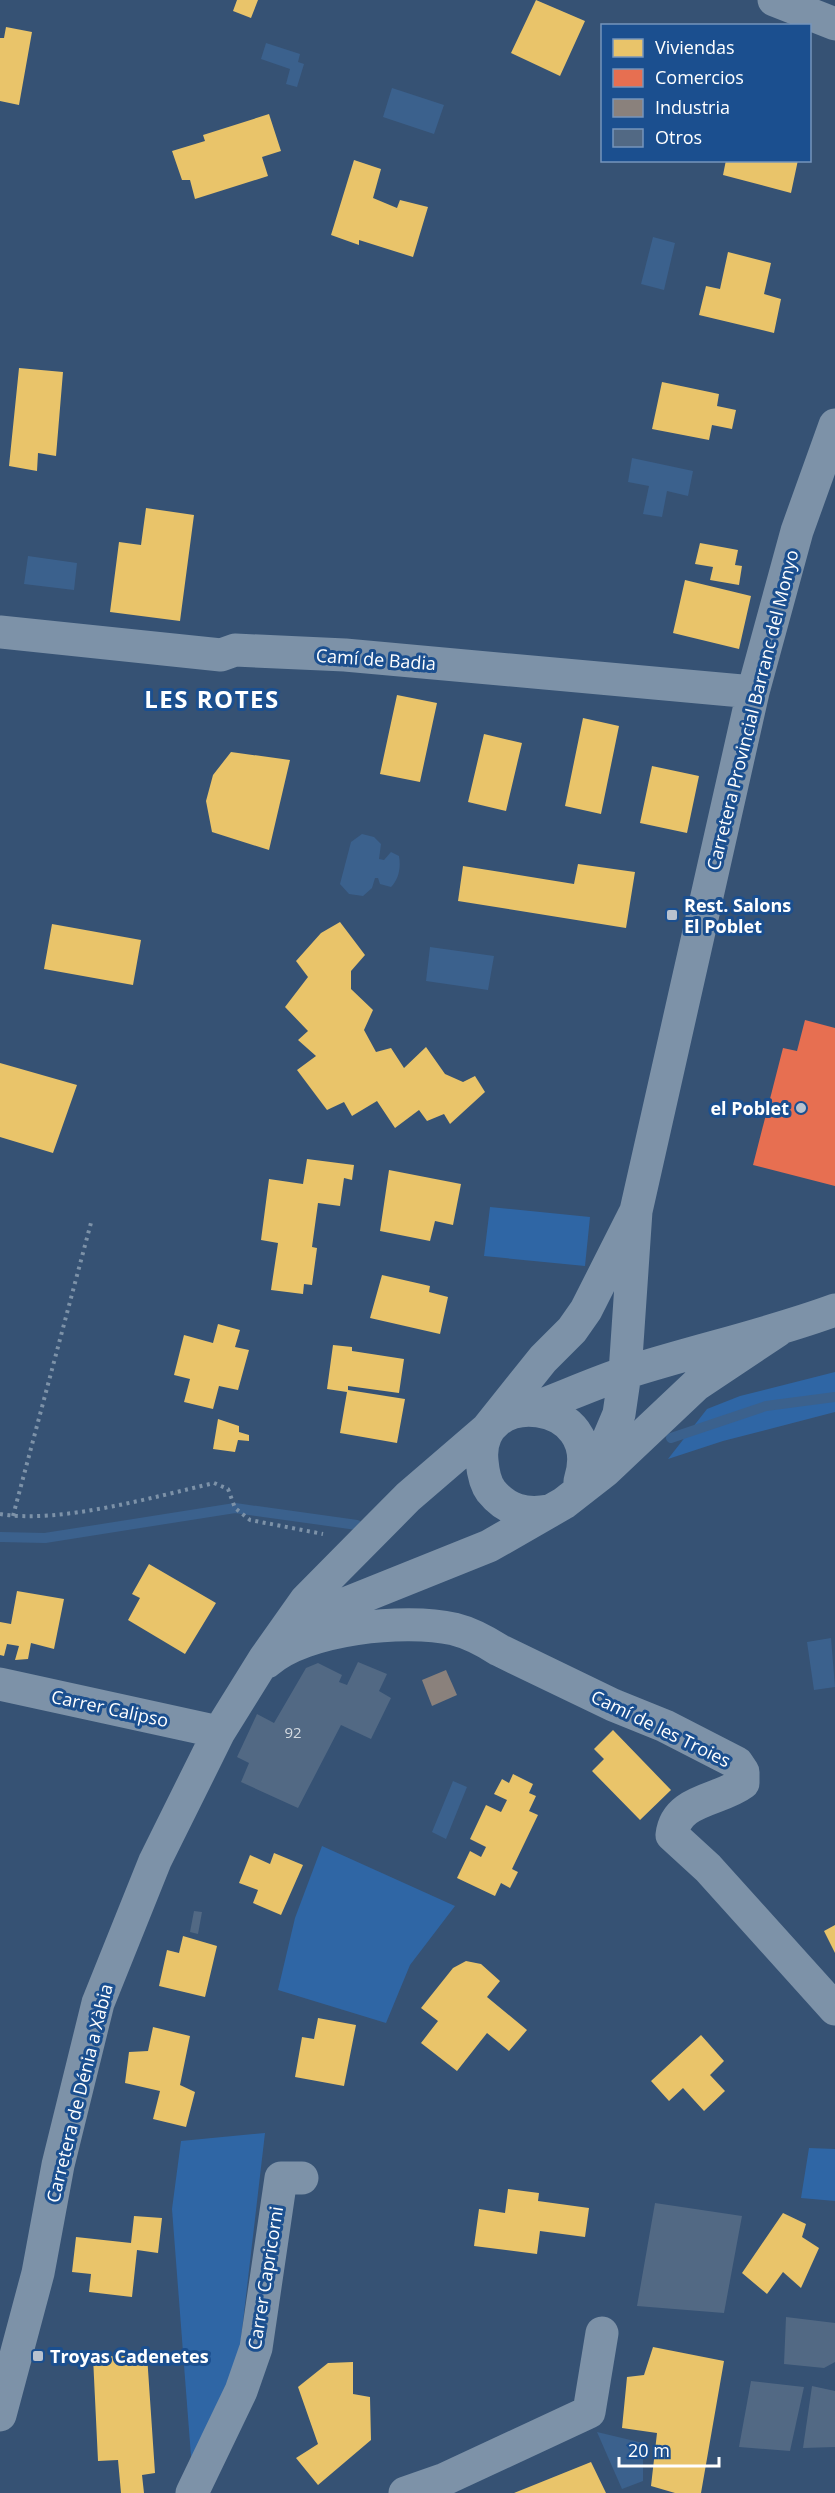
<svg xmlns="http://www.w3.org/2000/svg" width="835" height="2493" viewBox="0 0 835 2493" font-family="'Open Sans',sans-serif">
  <rect width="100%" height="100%" fill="#365274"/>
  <!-- green -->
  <path fill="#2f66a5" d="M490,1207L590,1217L585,1266L484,1256Z
    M835,1372V1412L723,1441L668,1459L707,1409L740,1396Z
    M322,1846L455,1906L410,1965L386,2023L278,1990L295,1918Z
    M265,2133L239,2356L192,2469L172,2209L181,2141Z
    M809,2148L835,2149V2201L801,2198Z"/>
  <!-- water -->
  <path fill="#3b618d" d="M266,43L300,54L298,62L304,64L297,87L286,84L290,69L261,59Z
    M392,88L444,105L434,134L383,117Z
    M653,237L675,243L664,290L641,284Z
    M632,458L693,471L688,496L667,491L662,517L643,514L649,486L628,482Z
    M28,556L77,563L74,590L24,584Z
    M362,834L374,837L381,844L379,859L384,860L391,852L399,856C401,867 399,879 391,887L380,884L378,878H375L372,888L363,896L349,894L340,884L351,842Z
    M430,947L494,956L488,990L426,981Z
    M831,1638L835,1687L814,1690L807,1642Z
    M453,1781L467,1787L446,1839L432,1832Z
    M597,2432L643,2443V2481L622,2489Z"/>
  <!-- homes -->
  <path fill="#e9c46a" d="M237,0H258L251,18L233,11Z
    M536,0L585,21L560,76L511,53Z
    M6,27L32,32L19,105L0,101V38H4Z
    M269,114L281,151L262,157L268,176L195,199L190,180H182L172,151L205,141L203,135Z
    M354,160L381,169L373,198L397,208L400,200L428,207L413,257L359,240V245L331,235Z
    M726,160H798L791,193L723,175Z
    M728,252L771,263L764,294L781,299L774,333L699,315L706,286L720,289Z
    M19,368L63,372L56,456L38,453L37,471L9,466Z
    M662,382L719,394L717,406L736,410L732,429L712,425L709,440L652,429Z
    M146,508L194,515L180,621L110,612L119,542L141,545Z
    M700,543L738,550L735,565L742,566L739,585L710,580L713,567L695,564Z
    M685,580L751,596L739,649L673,633Z
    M397,695L437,703L420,782L380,774Z
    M583,718L619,726L601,814L565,806Z
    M484,734L522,743L506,811L468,802Z
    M231,752L290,760L269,850L212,832L206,801L213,775Z
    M652,766L699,776L687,833L640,823Z
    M578,864L635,872L626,928L458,901L463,866L574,884Z
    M340,922L365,955L351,971V989L373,1010L364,1030L376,1052L391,1048L404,1068L426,1047L445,1074L463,1082L475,1076L485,1092L450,1124L444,1114L427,1121L419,1110L395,1128L377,1101L352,1116L344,1102L327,1110L297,1070L316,1056L298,1040L308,1031L285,1007L308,977L296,961L321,933Z
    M52,924L141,940L133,985L44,969Z
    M0,1063L77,1085L53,1153L0,1137Z
    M307,1159L354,1165L352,1180L344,1178L340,1206L318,1203L312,1247L317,1248L312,1285L304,1284L303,1294L271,1290L278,1243L261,1240L269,1179L303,1184Z
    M389,1170L461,1184L453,1225L435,1221L430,1241L380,1231Z
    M382,1275L430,1286L429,1292L448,1297L440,1334L370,1318Z
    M218,1324L240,1330L235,1347L249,1350L238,1390L219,1386L213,1409L184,1402L190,1379L174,1375L184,1335L213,1343Z
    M333,1345L352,1347V1351L404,1359L399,1393L348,1386V1390L405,1399L397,1443L340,1433L347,1392L327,1389Z
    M218,1419L239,1426V1432L249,1435V1441L238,1440L235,1452L213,1449Z
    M149,1564L216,1603L185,1654L128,1620L140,1598L132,1594Z
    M17,1591L64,1599L54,1649L31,1643L28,1659L15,1660L19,1646L7,1644L4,1656L0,1655V1622L11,1624Z
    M613,1730L671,1790L640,1820L592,1771L604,1759L594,1749Z
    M513,1774L533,1784L529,1793L536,1796L529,1811L538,1815L512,1869L518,1872L510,1888L501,1883L495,1896L457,1878L470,1851L481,1857L486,1847L470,1839L486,1805L501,1812L507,1800L494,1794L502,1779L509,1783Z
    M274,1853L303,1865L281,1915L253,1903L258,1890L239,1883L250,1855L270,1864Z
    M835,1925V1953L824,1931Z
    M183,1936L217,1946L205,1997L159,1986L167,1950L179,1953Z
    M466,1961L481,1964L500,1981L487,1997L527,2030L509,2051L487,2033L457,2071L421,2043L438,2021L421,2008L453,1968Z
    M318,2018L356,2025L344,2086L295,2077L302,2037L314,2039Z
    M153,2027L190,2036L180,2085L195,2092L186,2127L153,2119L160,2091L125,2083L129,2052L148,2051Z
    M701,2035L724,2061L710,2075L725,2091L704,2111L683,2088L669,2101L651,2081Z
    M508,2189L539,2193L538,2201L589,2208L585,2237L540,2231L537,2254L474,2246L479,2209L505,2213Z
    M783,2213L806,2224L802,2237L819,2248L801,2288L783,2272L767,2294L742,2273Z
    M134,2216L162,2218L158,2253L137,2250L132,2297L89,2292L91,2274L72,2272L76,2237L131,2243Z
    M653,2347L724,2361L701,2493H675L651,2486L657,2433L622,2428L627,2377L644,2375Z
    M147,2355L155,2473L142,2475L144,2493H121L118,2460L98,2461L93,2357Z
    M353,2362V2394L370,2397L371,2440L318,2485L296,2458L318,2444L298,2387L328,2363Z
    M591,2462L606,2493H514Z"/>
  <!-- shops -->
  <path fill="#e76f51" d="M805,1020L835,1028V1186L753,1165L783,1048L797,1051Z"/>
  <!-- industry -->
  <path fill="#8a817c" d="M446,1670L457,1695L432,1706L422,1680Z"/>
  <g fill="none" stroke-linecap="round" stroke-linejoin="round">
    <!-- stream -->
    <path stroke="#3b618d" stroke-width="10" d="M671,1438L766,1406L835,1397
      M0,1537L45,1538L235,1508L357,1525"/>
  </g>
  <!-- building -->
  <path fill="#526984" d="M358,1662L387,1674L379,1691L391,1698L371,1739L341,1725L298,1808L241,1782L249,1763L237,1757L257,1714L274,1723L306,1668L318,1663L342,1675L339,1682L347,1685Z
    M194,1911L202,1912L198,1934L190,1932Z
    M655,2203L742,2216L724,2313L637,2306Z
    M786,2317L835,2323V2362L824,2368L784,2364Z
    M751,2381L804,2387L790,2451L739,2447Z
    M812,2386L835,2391V2447L803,2448Z"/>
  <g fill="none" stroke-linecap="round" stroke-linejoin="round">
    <!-- path -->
    <path stroke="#7d92a8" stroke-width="4" stroke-dasharray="3 4.5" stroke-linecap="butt" d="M0,1514C59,1524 154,1497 214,1483L228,1489L235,1508L250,1520L323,1534
      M13,1516L92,1219"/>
    <!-- minor -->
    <path stroke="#7d92a8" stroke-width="33" d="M774,0L835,24
      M0,632L221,655L235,650L345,655L753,692
      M529,1410C562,1398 594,1383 628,1372C697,1350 767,1335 835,1310
      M585,1465L608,1440L619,1414L625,1373L636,1211L753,692L797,531L835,425
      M549,1511C526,1515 507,1511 491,1491C485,1483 483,1472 482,1461C474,1385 607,1397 580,1481
      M294,1636L314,1620L342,1605L489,1546L564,1503L605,1471L696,1385L777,1331
      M267,1662C305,1628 405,1618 454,1629C470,1633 485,1641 499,1650L613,1705L665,1726L737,1763L743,1772V1783C719,1801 676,1799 672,1835L708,1868L835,2009
      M0,1684L219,1732
      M0,2415L38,2273L58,2165L98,2003L155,1861L219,1732L265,1658L306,1600L408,1497L487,1429L543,1359L572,1330L586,1310L636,1211
      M192,2493L241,2391L256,2348L281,2178H302
      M405,2493L445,2479L589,2412L602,2333"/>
  </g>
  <!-- markers -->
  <g fill="#b9c2ce" stroke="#1b4f8f" stroke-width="2">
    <rect x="666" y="909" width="12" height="12" rx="3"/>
    <circle cx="801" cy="1108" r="6"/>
    <rect x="32" y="2350" width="12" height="12" rx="3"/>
  </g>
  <g text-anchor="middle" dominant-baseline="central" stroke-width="6" stroke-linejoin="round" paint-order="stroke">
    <!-- number labels -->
    <g font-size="15" fill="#d4dae0">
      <text x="293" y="1732">92</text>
    </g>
    <!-- street labels -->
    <g font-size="18" fill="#fff" stroke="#1b4f8f">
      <text transform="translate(376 659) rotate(4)">Camí de Badia</text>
      <text transform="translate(752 710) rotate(-76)">Carretera Provincial Barranc del Monyo</text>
      <text transform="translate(110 1708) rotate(12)">Carrer Calipso</text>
      <text transform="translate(661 1728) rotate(26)">Camí de les Troies</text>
      <text transform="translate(79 2093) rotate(-76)">Carretera de Dénia a Xàbia</text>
      <text transform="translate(265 2278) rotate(-81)">Carrer Capricorni</text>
    </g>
    <!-- poi labels -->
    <g font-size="18" font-weight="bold" fill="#fff" stroke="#1b4f8f" text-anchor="start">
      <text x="684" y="905">Rest. Salons<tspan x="684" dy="21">El Poblet</tspan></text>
      <text x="789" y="1108" text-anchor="end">el Poblet</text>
      <text x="50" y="2356">Troyas Cadenetes</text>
    </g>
    <!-- district labels -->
    <g font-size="24" font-weight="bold" letter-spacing="1.5" fill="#fff" stroke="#1b4f8f">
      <text x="212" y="698">LES ROTES</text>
    </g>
  </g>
  <!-- legend -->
  <rect x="601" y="24" width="210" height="138" fill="#1b4f8f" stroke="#7695bc" stroke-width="1.5"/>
  <rect x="613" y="39" width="30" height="18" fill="#e9c46a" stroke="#7695bc" stroke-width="1.5"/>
  <text x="655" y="54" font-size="18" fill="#ffffff">Viviendas</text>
  <rect x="613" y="69" width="30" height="18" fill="#e76f51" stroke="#7695bc" stroke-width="1.5"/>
  <text x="655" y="84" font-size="18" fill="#ffffff">Comercios</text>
  <rect x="613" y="99" width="30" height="18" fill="#8a817c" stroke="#7695bc" stroke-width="1.5"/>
  <text x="655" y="114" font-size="18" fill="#ffffff">Industria</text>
  <rect x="613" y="129" width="30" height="18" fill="#526984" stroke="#7695bc" stroke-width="1.5"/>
  <text x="655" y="144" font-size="18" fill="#ffffff">Otros</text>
  <!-- scale -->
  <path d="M619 2457v9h100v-9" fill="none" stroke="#ffffff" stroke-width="3"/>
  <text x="628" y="2457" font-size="18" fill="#ffffff" stroke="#1b4f8f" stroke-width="4.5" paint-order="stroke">20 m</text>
</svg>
